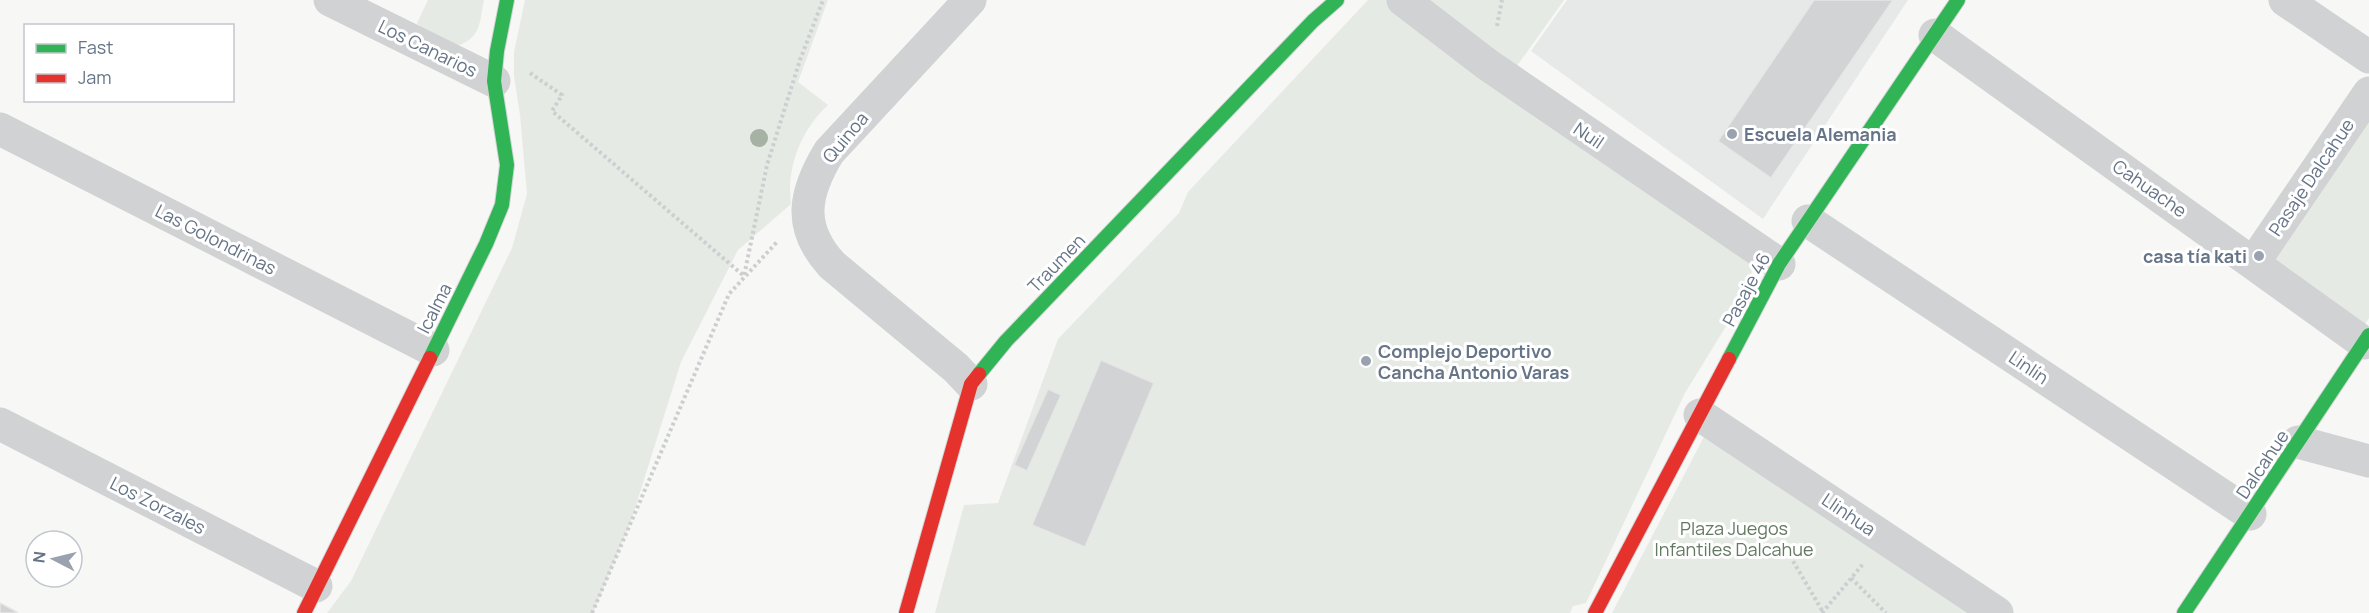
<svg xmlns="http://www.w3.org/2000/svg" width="2369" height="613" viewBox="0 0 2369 613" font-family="Manrope,sans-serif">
  <rect width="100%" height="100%" fill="#f7f7f6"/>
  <!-- built -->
  <path fill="#e7e9e9" d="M1567,0H1908L1763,219L1531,51Z"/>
  <!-- green -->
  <path fill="#e6eae4" d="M428,0H484C479,23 482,37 457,46L426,34L417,23Z
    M525,0H828L798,82L828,105C802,129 786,166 791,204L738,250L681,362L631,521L593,613H327L351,581L512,248L527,194L520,115L514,76V52Z
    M1368,0H1564L1502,87L1751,261L1752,279L1736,310L1685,393L1586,603L1573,606L1570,613H935L964,505L998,503L1058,339L1179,213L1188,192Z
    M2369,101V318L2362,329L2262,260Z
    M1707,431L1977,613H1612Z"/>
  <!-- building -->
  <path fill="#d2d3d4" stroke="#e6e6e6" stroke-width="1.5" d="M1814,0H1893L1771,178L1718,141Z
    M1101,360L1154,383L1085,547L1032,525Z
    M1048,389L1061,395L1027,471L1014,465Z
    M0,603L17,612V613H0Z"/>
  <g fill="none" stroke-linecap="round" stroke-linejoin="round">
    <defs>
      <path id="fast" d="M430,358L486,244L502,205L507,165L494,81L497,51L507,0
        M1729,359L1779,264L1958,0
        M979,374L1006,341L1313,21L1337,0
        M2184,613L2369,335"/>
      <path id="jam" d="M304,613L430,358
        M906,613L971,384L979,374
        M1595,613L1729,359"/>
    </defs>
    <!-- fast casing -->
    <use href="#fast" stroke="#d2d4d5" stroke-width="16"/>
    <!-- jam casing -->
    <use href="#jam" stroke="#d2d4d5" stroke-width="16"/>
    <!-- path -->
    <path stroke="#cdced0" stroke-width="4" stroke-dasharray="3 3" stroke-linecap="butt" d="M1497,26L1502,0
      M530,73L562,95L552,111L744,276L767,165L800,60L823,0
      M1790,556L1823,612
      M1851,578L1886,613
      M592,613L729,294L777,242
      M1822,613L1863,564"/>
    <!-- street -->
    <path stroke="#d1d2d3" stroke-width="33" d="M330,0L494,81
      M970,0L829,152C804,193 797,227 832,265L956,368L971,384
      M1403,0L1488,65L1779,264
      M2285,0L2369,57
      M1935,35L2364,343
      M0,129L433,350
      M1808,221L2250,514
      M2254,262L2369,93
      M1700,415L1997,613
      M0,424L316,586
      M2298,442L2369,461"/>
    <!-- fast -->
    <use href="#fast" stroke="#30b455" stroke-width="14"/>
    <!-- jam -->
    <use href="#jam" stroke="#e5322d" stroke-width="14"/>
  </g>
  <!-- trees -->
  <circle fill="#a6b2a4" cx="759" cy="138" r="9"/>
  <!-- markers -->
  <g fill="#99a2ae" stroke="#fff" stroke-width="2">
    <circle cx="1732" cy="134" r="6"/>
    <circle cx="2259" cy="256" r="6"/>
    <circle cx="1366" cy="361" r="6"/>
  </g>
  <g text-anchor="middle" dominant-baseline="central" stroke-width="6" stroke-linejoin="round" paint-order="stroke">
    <!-- street labels -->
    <g font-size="18" fill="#667487" stroke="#fff">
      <text transform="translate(428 48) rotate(26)">Los Canarios</text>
      <text transform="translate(1589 135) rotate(34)">Nuil</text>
      <text transform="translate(845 137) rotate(-50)">Quinoa</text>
      <text transform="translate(2311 177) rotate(-56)">Pasaje Dalcahue</text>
      <text transform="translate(2150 188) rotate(35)">Cahuache</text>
      <text transform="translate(216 239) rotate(27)">Las Golondrinas</text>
      <text transform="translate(1056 263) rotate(-46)">Traumen</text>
      <text transform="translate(1746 289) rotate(-62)">Pasaje 46</text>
      <text transform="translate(434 308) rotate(-63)">Icalma</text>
      <text transform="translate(2029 367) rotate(34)">Linlín</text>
      <text transform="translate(2262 464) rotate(-56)">Dalcahue</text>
      <text transform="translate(158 505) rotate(27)">Los Zorzales</text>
      <text transform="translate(1849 514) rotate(34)">Llinhua</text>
    </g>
    <!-- poi labels -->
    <g font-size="18" font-weight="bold" fill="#667487" stroke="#fff" text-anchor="start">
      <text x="1744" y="134">Escuela Alemania</text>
      <text x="2247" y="256" text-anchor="end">casa tía kati</text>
      <text x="1378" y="351">Complejo Deportivo<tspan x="1378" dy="21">Cancha Antonio Varas</tspan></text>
    </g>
    <!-- park labels -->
    <g font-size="18" fill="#637961" stroke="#fff">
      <text x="1734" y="528">Plaza Juegos<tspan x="1734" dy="21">Infantiles Dalcahue</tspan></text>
    </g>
  </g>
  <!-- legend -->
  <rect x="24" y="24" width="210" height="78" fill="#ffffff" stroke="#c2c7cf" stroke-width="1.5"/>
  <rect x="36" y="44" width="30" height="9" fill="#30b455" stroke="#c2c7cf" stroke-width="1.5"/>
  <text x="78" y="54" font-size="18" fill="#667487">Fast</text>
  <rect x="36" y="74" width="30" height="9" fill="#e5322d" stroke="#c2c7cf" stroke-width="1.5"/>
  <text x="78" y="84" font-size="18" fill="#667487">Jam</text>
  <!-- north arrow -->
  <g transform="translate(54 559) rotate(277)"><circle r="28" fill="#ffffff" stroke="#c2c7cf" stroke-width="1.5"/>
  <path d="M0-4.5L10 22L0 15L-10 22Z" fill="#99a2ae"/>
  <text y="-9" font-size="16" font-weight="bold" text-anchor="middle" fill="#667487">N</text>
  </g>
</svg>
